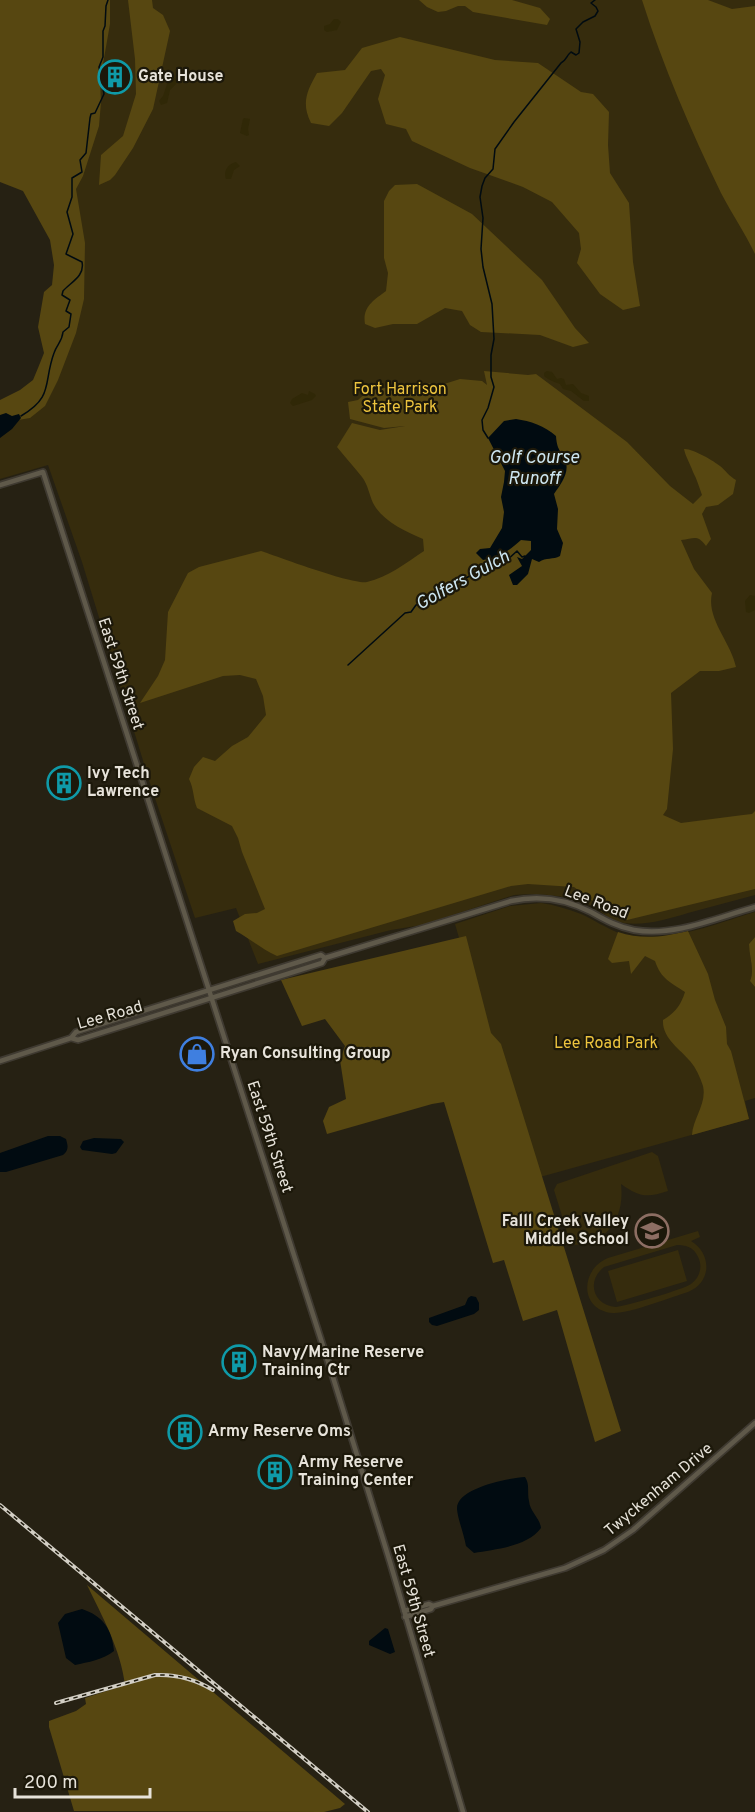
<svg xmlns="http://www.w3.org/2000/svg" width="755" height="1812" viewBox="0 0 755 1812" font-family="Overpass,sans-serif">
  <rect width="100%" height="100%" fill="#262113"/>
  <!-- green -->
  <path fill="#362c0d" fill-rule="evenodd" d="M0,0H755V895C733,901 710,907 688,913C668,919 645,926 624,923C611,922 603,912 592,906C572,895 536,893 514,895L422,925L391,930L258,964L236,908L195,918L149,780L82,562L48,465L0,479V403L26,389L44,371L66,280Z
    M541,903C555,905 568,909 581,914C594,920 606,928 619,933C661,947 714,924 755,912V937L749,944C749,957 755,969 750,981L755,987V1098L745,1101L749,1119L533,1179L501,1082L455,924L510,906Z
    M652,1152L658,1156L668,1191C647,1198 639,1197 621,1184C625,1218 607,1245 571,1245L554,1190L557,1184Z
    M698,1231L700,1237L691,1241C712,1254 712,1282 688,1292C672,1297 628,1314 613,1313C580,1311 579,1270 608,1258ZM677,1245C685,1245 693,1247 697,1255C703,1264 701,1277 691,1284C682,1290 629,1305 616,1307C593,1305 586,1281 604,1267Z
    M678,1250L687,1281L617,1302L608,1271Z"/>
  <!-- forest -->
  <path fill="#574711" d="M0,0H110V24L100,81L101,102L99,126L83,176L76,189L85,243L84,299L76,333L58,380L45,406L30,418L0,423V400L20,390L33,380L38,368L44,353L38,327L44,292L52,285L54,265L50,240L23,191L0,182Z
    M128,0H152L153,8L163,15L170,31L153,109L133,148L115,175L110,180L99,185L101,155L123,136L136,94L135,59Z
    M419,0H512L540,8L550,19L547,25L473,12L465,6H458L446,11L438,12L427,7Z
    M642,0H708L732,9L755,6V254C745,233 732,214 721,193C691,131 663,66 642,0Z
    M400,37L495,60L538,63L581,92L593,94L609,112L608,145L610,173L629,203L633,262L640,306L623,310L600,294L577,263L581,249L579,233L552,202L523,187L470,168L412,141L406,129L386,124L378,99L385,75L381,69L371,71L342,113L329,126L311,123C301,103 307,91 317,73L345,70L362,48Z
    M417,184L472,214L542,280L575,328L589,343L573,347L540,335L481,332L470,325L462,311L445,308L417,324H393L375,328L365,324C362,307 374,300 386,291L388,273L384,258V201L389,191L395,185Z
    M484,371L528,375L536,374L627,442L670,486L693,504L702,495C699,487 697,479 693,472C690,463 686,458 684,449C692,448 714,461 720,466C726,471 729,476 736,480L733,494L718,505L706,507L702,514L711,539L706,546C697,534 694,539 681,540L694,569L712,593C706,619 731,642 736,667L719,671H700L671,693L673,749L667,809L663,815L681,823L743,815L752,814L755,811V889L627,920L606,911L574,887L528,884L511,886L277,956C262,949 250,939 236,931L233,921L245,914L257,913L265,909L242,852L238,838L232,826L197,808C193,798 194,789 189,779L194,767L203,757L215,761L232,746L248,737L266,715L263,696L256,679L240,675L223,676L140,703L158,676L165,660L168,612L188,573L199,567L261,551C279,557 353,585 367,582C388,577 406,563 424,551L423,539C405,531 382,521 373,503C369,494 368,485 362,477C354,467 345,457 337,447L352,423L380,430L405,426L384,428L350,419L348,402L358,400L367,392L397,385L433,383L441,385L460,379L482,381L487,385Z
    M688,931L708,974L715,1000L726,1027L727,1044L731,1051L749,1119L692,1135C693,1118 707,1104 703,1086C700,1077 696,1068 690,1061C680,1049 662,1038 663,1020C675,1013 681,1005 685,992C670,982 661,979 655,961L645,956L631,974L629,961L612,963L608,959L618,932C642,940 663,937 688,931Z
    M466,936L491,1033L501,1044L621,1431L595,1442L557,1310L523,1321L504,1260L493,1263L444,1102L432,1104L327,1134L323,1121L329,1107L346,1099L340,1060L345,1046L325,1019L302,1026L281,980Z
    M755,937V987L750,981C755,969 749,957 749,944Z
    M87,1585L345,1804L340,1808L324,1812L74,1811L49,1727V1721L76,1711L86,1704L85,1698L125,1685C121,1650 102,1616 87,1585Z"/>
  <!-- sand -->
  <path fill="#302807" d="M334,19H338L341,22L337,30L327,32L324,30V26L330,24Z
    M172,77L176,79L177,83L170,90L167,103L161,105L159,101L163,96L169,78Z
    M244,118L250,119L248,129L249,135L247,136L240,133L243,119Z
    M236,162L240,166L234,170L231,179H226C223,171 228,164 236,162Z
    M547,371L552,372L557,379L561,378L564,379L566,385L573,384L581,393L589,396V401H584L571,391L563,389L560,384C554,382 549,380 544,376V373Z
    M309,391L315,394L316,396L312,400L293,406L290,403L292,399L302,393L308,395Z
    M750,595L755,596V610L749,613L746,612L745,601Z"/>
  <!-- water -->
  <path fill="#010b11" d="M6,413L12,416L19,414L21,418L12,429L0,438V415Z
    M516,419C530,421 545,426 556,436C557,453 563,451 566,463C569,474 560,485 554,494L558,509L557,529L563,543L560,556C553,560 546,557 539,562L532,559L528,574L517,585H513L509,575L522,566L517,557L522,559L531,550V541L521,540C508,551 500,558 483,560L476,553L480,549L490,548L502,528L504,512L501,497L504,482L505,471L488,438L504,421Z
    M48,1136H60L66,1139C68,1146 69,1150 63,1155L6,1172H0V1153Z
    M94,1138L121,1139L124,1142L116,1153L112,1154L82,1150L80,1147L83,1141Z
    M471,1296L476,1297L479,1303V1310L474,1314L437,1326L432,1325L429,1322V1318L465,1305L468,1298Z
    M525,1477C530,1484 527,1492 529,1501C530,1512 540,1518 541,1528C527,1547 495,1549 474,1553L466,1546C464,1534 458,1520 457,1509C456,1488 509,1478 525,1477Z
    M82,1609C103,1616 112,1629 114,1651C103,1660 88,1662 75,1665L66,1658L58,1623L65,1614Z
    M385,1628L388,1629L395,1652L390,1654L369,1645V1641Z"/>
  <g fill="none" stroke-linecap="round" stroke-linejoin="round">
    <!-- stream -->
    <path stroke="#010b11" stroke-width="1.5" d="M21,416C54,397 43,383 54,353C57,344 62,342 63,332L69,327L71,314L66,311L70,300L62,295L63,291C71,282 85,276 82,262L66,254L73,234L67,212L72,197V178L82,172L80,160L86,153L90,118L91,114L95,113L104,94L99,67L103,57V31L105,26L106,6L108,0
      M488,438L483,430L482,420L488,408L494,387L491,377V355L494,339L492,304L483,267L481,249L483,218L480,197L482,186L485,178L493,169L495,149L514,122L561,63C567,60 566,56 571,52L576,55L579,53L580,42L576,29L583,22L595,16L598,11L596,7L591,3L595,0
      M348,665L405,613L411,612L416,605L423,603L473,574L506,561L517,551L522,557L525,556"/>
    <defs>
      <path id="minor" d="M0,485L43,472L332,1374L390,1562L463,1812
        M71,1038L78,1040L322,963L325,958
        M0,1061L71,1038L76,1032L321,955L325,958L511,901C538,895 566,899 591,912C605,920 618,927 634,930C674,937 716,918 755,907
        M404,1611L429,1604L433,1606L565,1568L604,1550L633,1530L755,1423
        M405,1617L431,1609L433,1606"/>
    </defs>
    <!-- minor casing -->
    <use href="#minor" stroke="#3f3a31" stroke-width="8"/>
    <!-- minor -->
    <use href="#minor" stroke="#5f594a" stroke-width="4.5"/>
    <defs>
      <path id="rail" d="M0,1505L368,1812
        M56,1703L155,1675C176,1674 195,1679 213,1690"/>
    </defs>
    <!-- rail casing -->
    <use href="#rail" stroke="#d2cec4" stroke-width="4"/>
    <!-- rail -->
    <use href="#rail" stroke="#1c180a" stroke-width="1.5" stroke-dasharray="4.5" stroke-linecap="butt"/>
  </g>
  <!-- icons -->
  <defs>
    <symbol id="building-ring" viewBox="-11 -11 22 22"><circle r="9.5" fill="#1c180a" stroke="#0f9aa8" stroke-width="1.5"/><path d="M-4-6H4V6H1V3H-1V6H-4ZM-2.5-4.3h1.7v1.8h-1.7ZM.8-4.3h1.7v1.8H.8ZM-2.5-1h1.7V.8h-1.7ZM.8-1h1.7V.8H.8Z" fill="#0f9aa8"/></symbol>
    <symbol id="shop-ring" viewBox="-11 -11 22 22"><circle r="9.5" fill="#1c180a" stroke="#3f7fe0" stroke-width="1.5"/><path d="M-5-2.5h2.3a2.7 3.5 0 0 1 5.4 0H5L5.5 6h-11ZM-1.5-2.5h3a1.5 2.3 0 0 0-3 0Z" fill="#3f7fe0"/></symbol>
    <symbol id="school-ring" viewBox="-11 -11 22 22"><circle r="9.5" fill="#1c180a" stroke="#8d6e63" stroke-width="1.5"/><path d="M0-5L7-2L0 1L-7-2ZM-4 1L0 2.5L4 1V4Q0 6-4 4Z" fill="#8d6e63"/></symbol>
  </defs>
  <g fill-rule="evenodd">
    <use href="#building-ring" x="96" y="58" width="38" height="38"/>
    <use href="#building-ring" x="45" y="764" width="38" height="38"/>
    <use href="#shop-ring" x="178" y="1035" width="38" height="38"/>
    <use href="#school-ring" x="633" y="1212" width="38" height="38"/>
    <use href="#building-ring" x="220" y="1343" width="38" height="38"/>
    <use href="#building-ring" x="166" y="1413" width="38" height="38"/>
    <use href="#building-ring" x="256" y="1453" width="38" height="38"/>
  </g>
  <g text-anchor="middle" dominant-baseline="central" stroke-width="4.5" stroke-linejoin="round" paint-order="stroke">
    <!-- poi labels -->
    <g font-size="16" font-weight="bold" fill="#e7e3da" stroke="#1c180a" text-anchor="start">
      <text x="138" y="77">Gate House</text>
      <text x="87" y="774">Ivy Tech<tspan x="87" dy="18">Lawrence</tspan></text>
      <text x="220" y="1054">Ryan Consulting Group</text>
      <text x="629" y="1222" text-anchor="end">Falll Creek Valley<tspan x="629" dy="18">Middle School</tspan></text>
      <text x="262" y="1353">Navy/Marine Reserve<tspan x="262" dy="18">Training Ctr</tspan></text>
      <text x="208" y="1432">Army Reserve Oms</text>
      <text x="298" y="1463">Army Reserve<tspan x="298" dy="18">Training Center</tspan></text>
    </g>
    <!-- park labels -->
    <g font-size="16" fill="#edc43e" stroke="#1c180a">
      <text x="400" y="390">Fort Harrison<tspan x="400" dy="18">State Park</tspan></text>
      <text x="606" y="1044">Lee Road Park</text>
    </g>
    <!-- street labels -->
    <g font-size="16" fill="#e7e3da" stroke="#1c180a">
      <text transform="translate(120 674) rotate(72)">East 59th Street</text>
      <text transform="translate(596 903) rotate(21)">Lee Road</text>
      <text transform="translate(110 1016) rotate(-16)">Lee Road</text>
      <text transform="translate(269 1137) rotate(72)">East 59th Street</text>
      <text transform="translate(659 1490) rotate(-40)">Twyckenham Drive</text>
      <text transform="translate(413 1601) rotate(74)">East 59th Street</text>
    </g>
    <!-- water labels -->
    <g font-size="18" font-style="italic" fill="#cde6f1" stroke="#1c180a">
      <text x="534" y="458">Golf Course<tspan x="534" dy="21">Runoff</tspan></text>
      <text transform="translate(463 581) rotate(-29)">Golfers Gulch</text>
    </g>
  </g>
  <!-- scale -->
  <path d="M15 1788v9h135v-9" fill="none" stroke="#e7e3da" stroke-width="3"/>
  <text x="24" y="1788" font-size="18" fill="#e7e3da" stroke="#1c180a" stroke-width="4.5" paint-order="stroke">200 m</text>
</svg>
